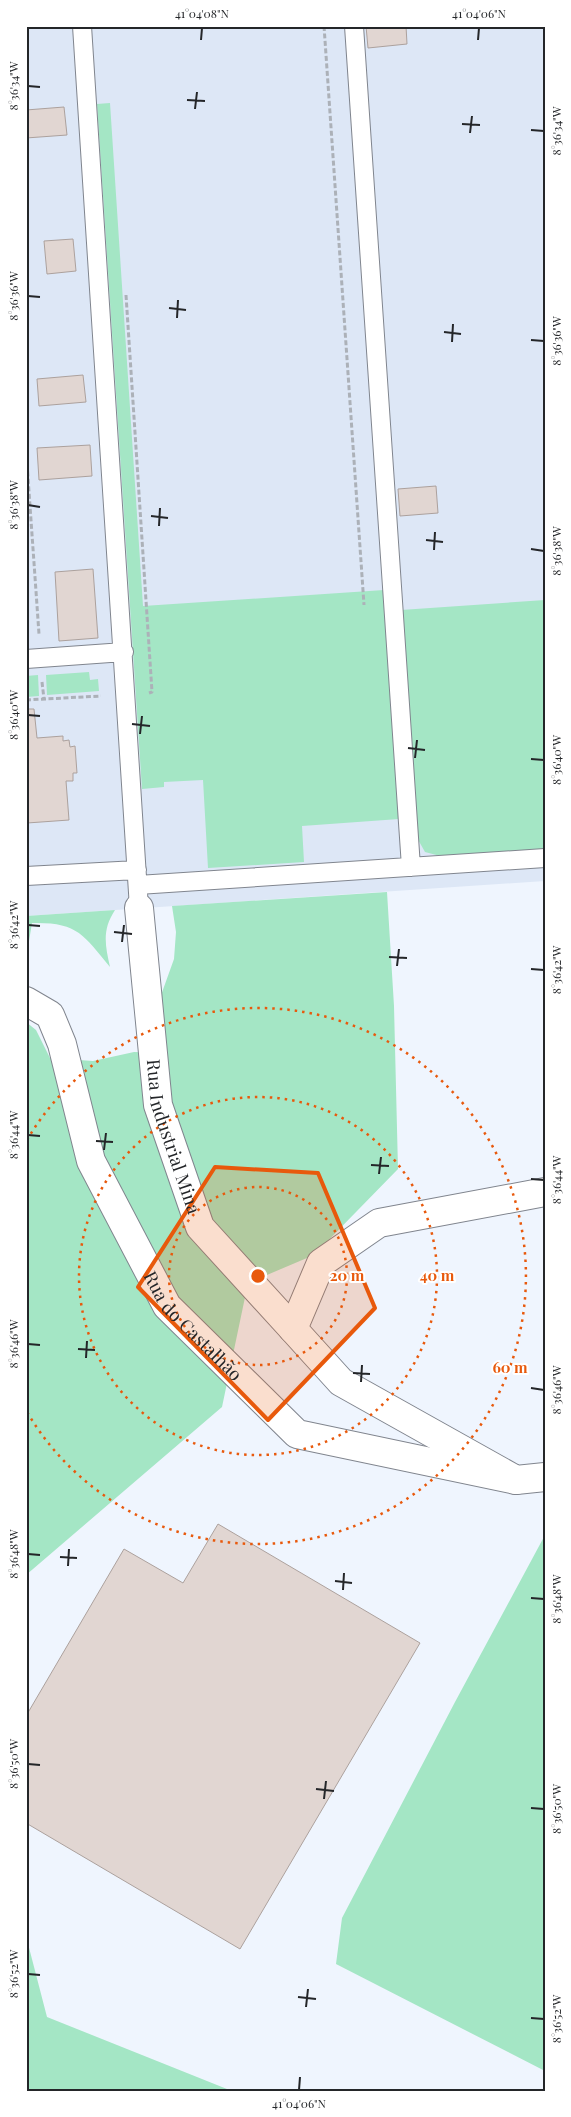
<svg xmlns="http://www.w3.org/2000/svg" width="571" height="2117" viewBox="0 0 571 2117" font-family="'Playfair Display',serif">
  <rect width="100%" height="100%" fill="#eff5fe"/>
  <!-- built -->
  <path fill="#dde7f6" d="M26,26H545V881L26,916Z"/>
  <!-- green -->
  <path fill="#a4e6c5" d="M110,103L143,606L384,590L399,819L302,826L304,862L208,868L203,780L164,782V787L142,789L97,104Z
    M545,600V851L444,857L425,852L416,836L401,610Z
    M89,672L90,680L98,679L99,691L47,695L46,675Z
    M38,675L39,696L26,697V676Z
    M387,892L394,1006L398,1169L314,1255L248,1283L222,1407L26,1575V1022L36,1030L50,1058L93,1061L134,1052L162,1053L160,998L174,959L176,932L172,906Z
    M115,910C102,930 105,944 110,967C83,934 77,922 32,923L26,959V916Z
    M545,1535V2071L336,1964L342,1918L455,1702Z
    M26,1936L47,2017L232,2091H26Z"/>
  <!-- building -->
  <path fill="#e1d6d2" stroke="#aca19d" d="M366,26H406L407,44L368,48Z
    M64,107L67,135L26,138V110Z
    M73,239L76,271L47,274L44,241Z
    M83,375L86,402L39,406L37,379Z
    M90,445L92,476L39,480L37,448Z
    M436,486L438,513L400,516L398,489Z
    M93,569L98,638L59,641L55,572Z
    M26,709H34L37,738L63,736V741L69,740L70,747L75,746L77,773H73V781H66L69,820L27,823Z
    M218,1524L420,1643L240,1949L26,1823V1716L124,1549L183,1583Z"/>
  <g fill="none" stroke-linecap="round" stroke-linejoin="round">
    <defs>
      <path id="lane" d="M82,26L139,908
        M354,26L411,867
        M26,659L124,652
        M26,876L137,870
        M138,885L545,858"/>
      <g id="street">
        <path id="s1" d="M139,908L158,1105L200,1227L293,1329"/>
        <path id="s2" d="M26,1001L50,1015L62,1044L91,1161L167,1306L297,1434L516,1480"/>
        <path d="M545,1192L379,1223L321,1263L293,1329L341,1382L516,1480L545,1477"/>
      </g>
    </defs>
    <!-- lane casing -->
    <use href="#lane" stroke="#80858e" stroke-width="20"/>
    <!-- street casing -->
    <use href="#street" stroke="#80858e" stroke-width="30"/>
    <!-- path -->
    <path stroke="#acb1b8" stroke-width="3" stroke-dasharray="5 2.5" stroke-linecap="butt" d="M324,26L364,605
      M126,295L152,692L149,693
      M26,449L39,634
      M42,682L44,699
      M26,700L101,696"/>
    <!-- lane -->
    <use href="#lane" stroke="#fff" stroke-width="18"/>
    <!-- street -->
    <use href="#street" stroke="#fff" stroke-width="28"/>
  </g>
  <!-- marked area -->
  <path fill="#e8590c" fill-opacity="0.2" stroke="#e8590c" stroke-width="4" stroke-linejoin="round" d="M215,1167L318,1173L375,1308L268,1420L138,1287Z"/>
  <!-- ticks -->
  <path fill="none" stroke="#242629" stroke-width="2" d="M201,40L202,28M478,40L479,28M28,86L40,87M187,100L205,101M195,109L197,92M462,124L480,125M531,130L544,131M470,133L472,116M28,296L40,297M169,308L186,310M177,318L178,300M444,332L461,334M531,340L544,341M452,342L453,324M28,505L40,507M151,516L168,518M159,526L160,508M426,540L443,542M531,549L544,551M434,550L435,532M28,715L40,716M132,724L150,726M140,734L142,716M408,748L425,750M415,758L417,740M531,759L544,760M28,925L40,926M114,932L132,934M122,942L124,925M389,957L407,958M397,966L399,949M531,969L544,970M28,1135L40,1136M96,1141L113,1142M104,1150L106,1133M371,1165L389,1166M379,1174L381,1157M531,1179L544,1180M28,1344L40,1345M78,1349L95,1350M86,1358L87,1341M353,1373L370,1374M361,1382L362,1365M531,1388L544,1390M28,1554L40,1555M60,1557L77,1558M68,1566L69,1549M335,1581L352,1583M343,1590L344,1573M531,1598L544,1599M28,1764L40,1765M316,1789L334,1791M324,1799L326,1781M531,1808L544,1809M28,1974L40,1975M298,1997L316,1999M306,2007L308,1989M531,2018L544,2019M299,2090L300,2077"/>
  <!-- distance rings -->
  <g fill="none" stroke="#e8590c" stroke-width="2.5" stroke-dasharray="2.5 5">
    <circle cx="258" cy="1276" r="89"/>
    <circle cx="258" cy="1276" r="179"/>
    <path d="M27 1140A268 268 0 1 1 27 1412"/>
  </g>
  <g text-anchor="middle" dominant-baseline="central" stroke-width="4" stroke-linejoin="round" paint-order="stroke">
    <!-- street labels -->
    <g font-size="18" fill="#242629" stroke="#fff">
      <text stroke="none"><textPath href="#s1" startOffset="232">Rua Industrial Mina</textPath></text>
      <text stroke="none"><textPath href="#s2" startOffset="375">Rua do Castalhão</textPath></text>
    </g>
  </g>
  <circle cx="258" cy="1276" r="8" fill="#e8590c" stroke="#fff" stroke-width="2.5"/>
  <g font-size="15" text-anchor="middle" font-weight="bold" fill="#e8590c" stroke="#fff" stroke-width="4" stroke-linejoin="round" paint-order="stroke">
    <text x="347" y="1281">20 m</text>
    <text x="437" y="1281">40 m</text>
    <text x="510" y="1373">60 m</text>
  </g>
  <!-- border -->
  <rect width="571" height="2117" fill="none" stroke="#ffffff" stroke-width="55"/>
  <rect x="28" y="28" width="516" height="2062" fill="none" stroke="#242629" stroke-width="2"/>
  <g font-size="12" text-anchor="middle" fill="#242629">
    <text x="202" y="18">41°04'08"N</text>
    <text x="479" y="18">41°04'06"N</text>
    <text transform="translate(14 86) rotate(-90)" y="4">8°36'34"W</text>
    <text transform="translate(557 131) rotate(-90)" y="4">8°36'34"W</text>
    <text transform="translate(14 296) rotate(-90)" y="4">8°36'36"W</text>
    <text transform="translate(557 341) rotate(-90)" y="4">8°36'36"W</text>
    <text transform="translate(14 505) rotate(-90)" y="4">8°36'38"W</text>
    <text transform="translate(557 551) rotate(-90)" y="4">8°36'38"W</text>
    <text transform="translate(14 715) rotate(-90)" y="4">8°36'40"W</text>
    <text transform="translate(557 760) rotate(-90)" y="4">8°36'40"W</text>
    <text transform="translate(14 925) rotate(-90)" y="4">8°36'42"W</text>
    <text transform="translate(557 970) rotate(-90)" y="4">8°36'42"W</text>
    <text transform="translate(14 1135) rotate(-90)" y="4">8°36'44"W</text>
    <text transform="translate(557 1180) rotate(-90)" y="4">8°36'44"W</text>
    <text transform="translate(14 1344) rotate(-90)" y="4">8°36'46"W</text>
    <text transform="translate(557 1390) rotate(-90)" y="4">8°36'46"W</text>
    <text transform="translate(14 1554) rotate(-90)" y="4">8°36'48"W</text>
    <text transform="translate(557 1599) rotate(-90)" y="4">8°36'48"W</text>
    <text transform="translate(14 1764) rotate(-90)" y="4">8°36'50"W</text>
    <text transform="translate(557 1809) rotate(-90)" y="4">8°36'50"W</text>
    <text transform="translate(14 1974) rotate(-90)" y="4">8°36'52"W</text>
    <text transform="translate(557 2019) rotate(-90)" y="4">8°36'52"W</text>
    <text x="299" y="2108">41°04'06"N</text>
  </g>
</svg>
